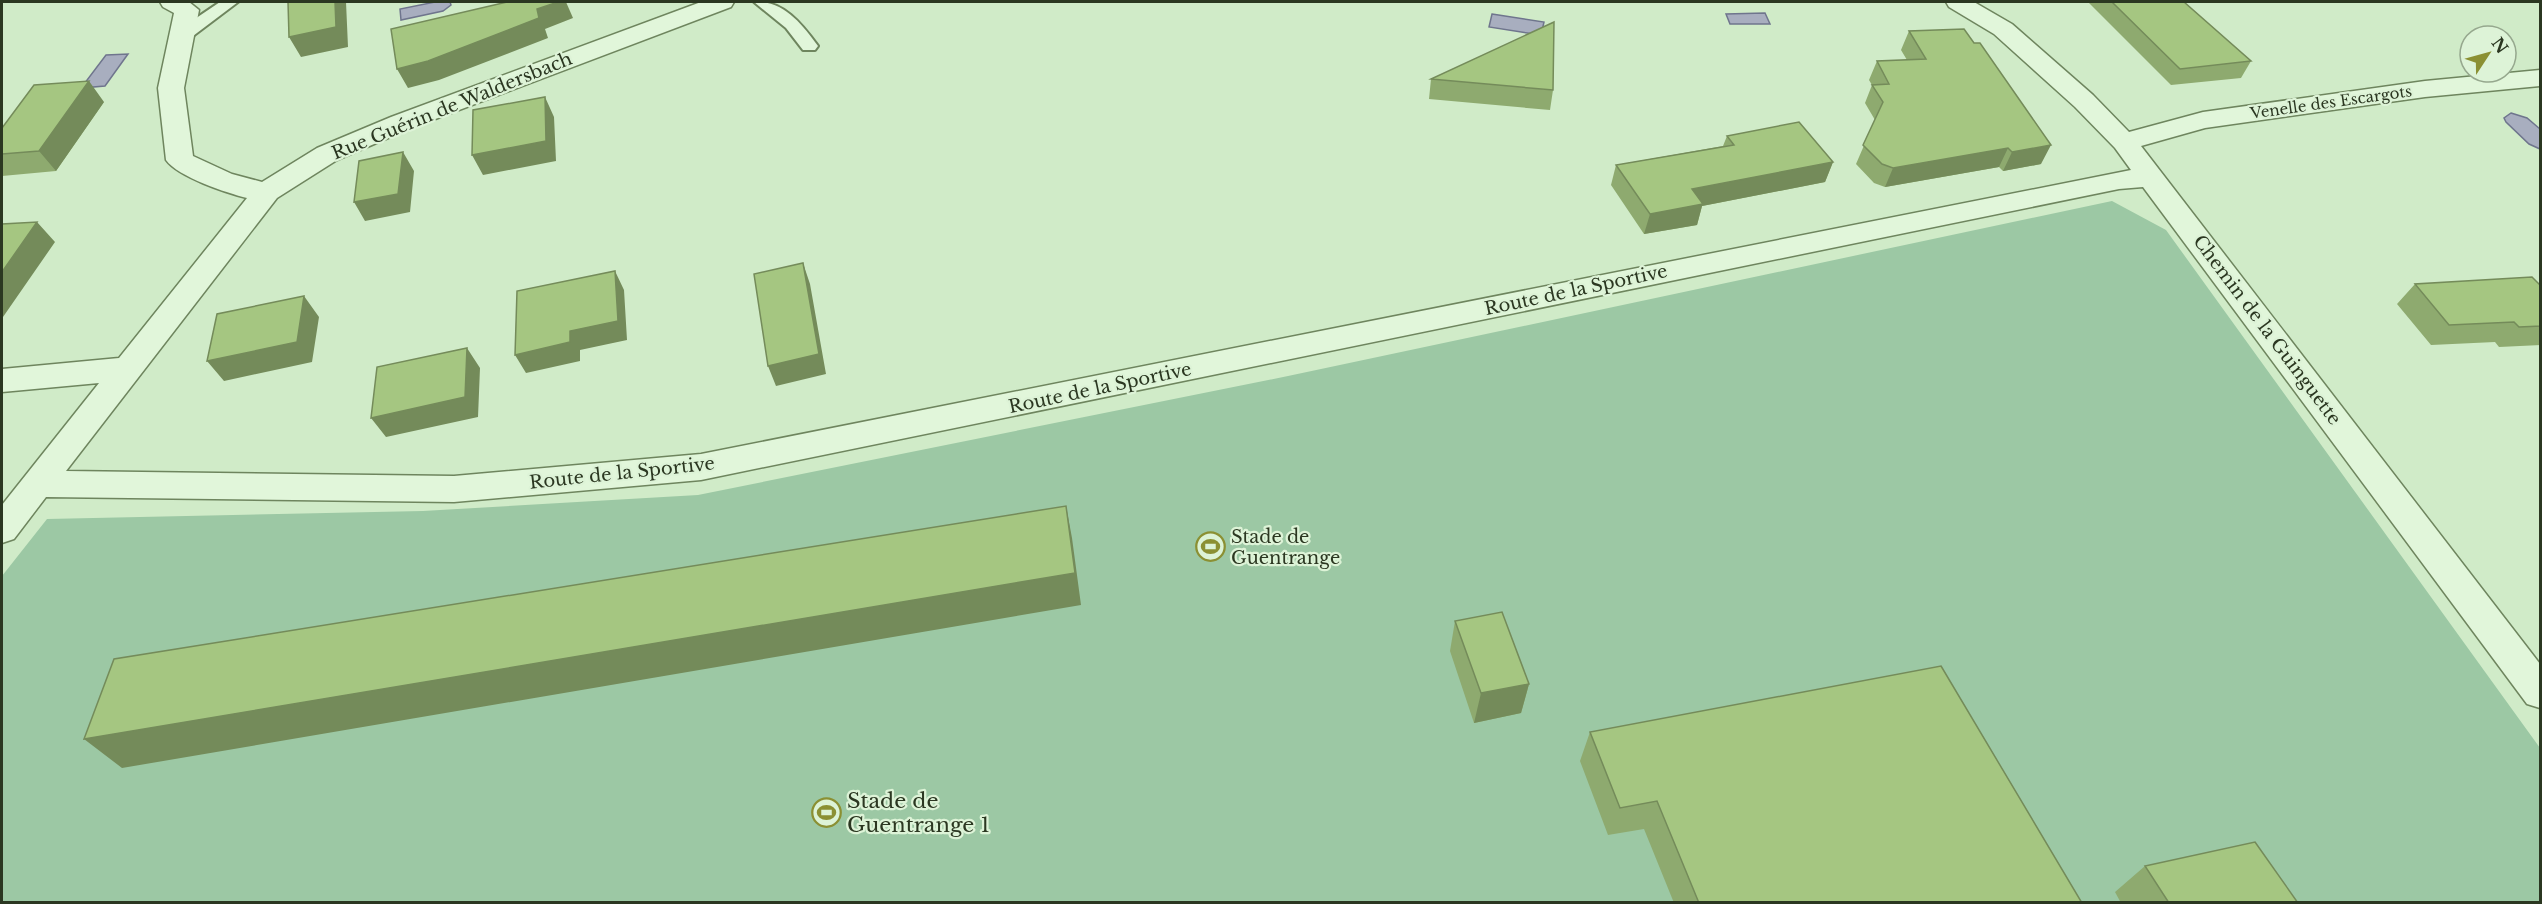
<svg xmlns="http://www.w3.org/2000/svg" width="2542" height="904" viewBox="0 0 2542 904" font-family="'Libre Baskerville',serif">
  <rect width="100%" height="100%" fill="#d0ebc8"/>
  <!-- green -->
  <path fill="#9cc8a4" d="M2112,201L2166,230L2540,748V902H2V576L47,519L423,511L698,495L1288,376Z"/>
  <!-- water -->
  <path fill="#a8aebf" stroke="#6f758d" stroke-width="1.5" d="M435,2H450L451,5L443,11L401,20L400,9Z
    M1765,13L1770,24H1730L1726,14Z
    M1492,14L1544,22L1541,35L1489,27Z
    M128,54L105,86L81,88L106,55Z
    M2511,113L2527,118L2540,129V149L2529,144L2506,122L2504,118Z"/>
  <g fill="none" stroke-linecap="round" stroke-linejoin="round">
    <defs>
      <path id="lane" d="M220,2H238L189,39H177L175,35L177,31Z
        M754,2C783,0 802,24 818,46L815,50H803L786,28Z"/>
      <path id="street" d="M160,2H189L199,10L184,88L193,156L232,174L262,182L317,148L391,117L701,2H734L731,7L409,129L337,160L277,198L66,471L454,476L701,454L2131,170L2115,148L2075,107L1994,34L1949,7L1946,2H1974L2012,24L2093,95L2129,132L2203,112L2425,81L2540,70V86L2425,97L2205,128L2141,146L2540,664V708L2527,704L2143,187L2119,189L701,480L454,502L46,497L14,539L2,543V505L99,383L2,392V369L119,358L247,198C227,193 178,177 166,160L158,88L174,13L163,7Z"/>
    </defs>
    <!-- lane casing -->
    <use href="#lane" stroke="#6e855e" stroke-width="4"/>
    <!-- street casing -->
    <use href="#street" stroke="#6e855e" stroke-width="3"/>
    <!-- lane -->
    <use href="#lane" fill="#e1f6da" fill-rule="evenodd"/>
    <!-- street -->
    <use href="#street" fill="#e1f6da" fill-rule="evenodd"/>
  </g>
  <!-- wall -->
  <path fill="#8eaa6f" d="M2088,2H2184L2251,61L2241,78L2171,85Z
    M1909,31L2041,164L2003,171L1999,167L1885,187L1874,183L1856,164L1875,120L1865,103L1872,85L1869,80L1877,61L1907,60L1901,50Z
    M1431,79L1553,90L1550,110L1429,99Z
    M104,102L56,171L2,176V128Z
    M1727,136L1833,162L1825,182L1702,206L1697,225L1644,234L1611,185L1616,165L1723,146Z
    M2415,284L2541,286V345L2499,347L2495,342L2431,345L2397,304Z
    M1455,621L1529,684L1521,713L1474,723L1450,651Z
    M1590,732L2082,903H1674L1644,829L1608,835L1580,761Z
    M2145,866L2298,903H2121L2115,892Z"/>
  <!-- shaded-wall -->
  <path fill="#748b5a" d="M335,2H346L348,47L301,57L289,37Z
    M558,2H566L573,18L545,29L548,38L439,80L408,88L397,69L537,9Z
    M89,81L104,102L56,171L39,151Z
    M545,97L554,117L556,161L483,175L472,155Z
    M2051,145L2041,164L2003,171L2012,152Z
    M2008,148L1999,167L1885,187L1893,168Z
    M403,152L414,171L410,212L365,221L354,202Z
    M1833,162L1825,182L1702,206L1697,225L1644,234L1650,214L1692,189Z
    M37,222L55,242L3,317L2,316V272Z
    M803,263L810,284L826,374L776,386L768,366Z
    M615,271L624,290L627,340L580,350V361L526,373L515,355Z
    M304,296L319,317L312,362L224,381L207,361Z
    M467,348L480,368L478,417L386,437L371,418Z
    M1066,506L1072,538L1081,605L122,768L84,739Z
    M1529,684L1521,713L1474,723L1481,693Z"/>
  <!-- building -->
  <path fill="#a5c681" stroke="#748b5a" stroke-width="1.5" d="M288,2H335L336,27L289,37Z
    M506,2H558L537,9L539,18L428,61L397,69L391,29L507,2Z
    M2112,2H2184L2251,61L2180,69Z
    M1554,22L1553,90L1431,79Z
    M1964,29L1974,43H1980L2051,145L2012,152L2008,148L1893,168L1882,164L1863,145L1883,102L1872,85L1889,84L1877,61L1926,59L1909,31Z
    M89,81L39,151L2,154V128L34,85Z
    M545,97L546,141L472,155L473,110Z
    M1799,122L1833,162L1692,189L1703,204L1650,214L1616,165L1734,145L1727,136Z
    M403,152L398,194L354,202L359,161Z
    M37,222L2,272V224Z
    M803,263L819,354L768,366L754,274Z
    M615,271L618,321L570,331V342L515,355L517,291Z
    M2532,277L2541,286V326L2519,327L2514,322L2449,325L2415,284Z
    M304,296L297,342L207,361L217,314Z
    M467,348L465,397L371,418L377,367Z
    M1066,506L1075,573L84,739L114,659Z
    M1502,612L1529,684L1481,693L1455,621Z
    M1941,666L2082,903H1699L1657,801L1620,808L1590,732Z
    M2255,842L2298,903H2169L2145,866Z"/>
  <!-- icons -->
  <defs>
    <symbol id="stadium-ring" viewBox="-11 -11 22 22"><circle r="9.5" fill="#ddf3d7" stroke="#8b9033" stroke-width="1.5"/><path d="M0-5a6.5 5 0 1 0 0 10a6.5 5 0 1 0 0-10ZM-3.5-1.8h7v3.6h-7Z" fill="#8b9033"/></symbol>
  </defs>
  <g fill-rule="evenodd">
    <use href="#stadium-ring" x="1194" y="530" width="33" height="33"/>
    <use href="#stadium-ring" x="810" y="796" width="33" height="33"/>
  </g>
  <g text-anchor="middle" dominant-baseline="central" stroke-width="4.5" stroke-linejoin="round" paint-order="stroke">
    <!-- far-street labels -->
    <g font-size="15" fill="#2b3721" stroke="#ddf3d7">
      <text transform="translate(2331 102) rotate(-8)">Venelle des Escargots</text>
    </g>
    <!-- street labels -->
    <g font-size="18" fill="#2b3721" stroke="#ddf3d7">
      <text transform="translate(452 106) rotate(-22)">Rue Guérin de Waldersbach</text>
      <text transform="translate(1576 290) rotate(-12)">Route de la Sportive</text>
      <text transform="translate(2267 330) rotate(53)">Chemin de la Guinguette</text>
      <text transform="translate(1100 388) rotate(-12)">Route de la Sportive</text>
      <text transform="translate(622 473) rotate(-6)">Route de la Sportive</text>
    </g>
    <!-- poi labels -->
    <g font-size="18" fill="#2b3721" stroke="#ddf3d7" text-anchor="start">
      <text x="1231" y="537">Stade de<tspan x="1231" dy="21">Guentrange</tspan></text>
    </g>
    <!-- near-poi labels -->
    <g font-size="21" fill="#2b3721" stroke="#ddf3d7" text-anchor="start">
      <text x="847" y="801">Stade de<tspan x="847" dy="24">Guentrange 1</tspan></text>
    </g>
  </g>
  <!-- border -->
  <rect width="2542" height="904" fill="none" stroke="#2b3721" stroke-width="6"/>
  <!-- north arrow -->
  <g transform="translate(2488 54) rotate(54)"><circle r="28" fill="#ddf3d7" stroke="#96a88e" stroke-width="1.5"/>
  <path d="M0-4.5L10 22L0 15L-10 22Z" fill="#8b9033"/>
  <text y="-9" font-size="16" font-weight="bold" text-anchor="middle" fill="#2b3721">N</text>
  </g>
</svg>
